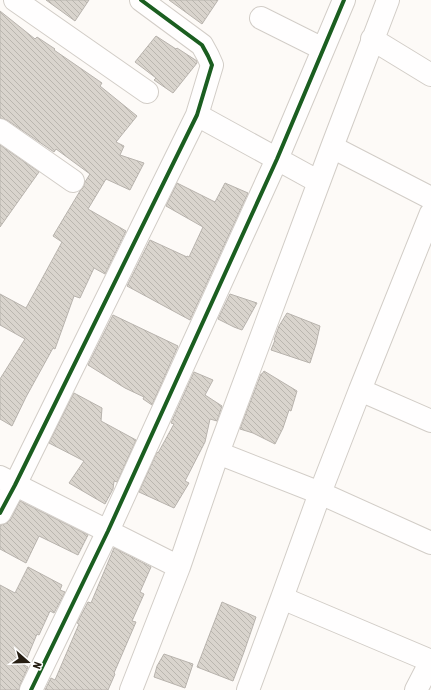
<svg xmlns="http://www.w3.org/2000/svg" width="431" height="690" viewBox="0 0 431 690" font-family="'Asap Condensed',sans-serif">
  <defs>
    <pattern id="building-back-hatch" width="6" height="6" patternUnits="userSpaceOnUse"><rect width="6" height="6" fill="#d9d4cd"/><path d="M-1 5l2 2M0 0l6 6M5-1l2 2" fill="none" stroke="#bab6af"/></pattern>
  </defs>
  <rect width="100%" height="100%" fill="#fdfaf7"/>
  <!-- building -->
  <path fill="url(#building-back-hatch)" stroke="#b8b3ad" d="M46,0H89L75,21Z
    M169,0H218L202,24Z
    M0,11L35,39L37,37L55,49L54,50L102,83L100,86L137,116L116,142L124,146L120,155L144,163L130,190L106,179L88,209L126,231L105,274L94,268L80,298L74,296L55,349L53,348L26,397L12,426L0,419V379L25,339L0,325V294L26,308L62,242L53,236L80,191L83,188L85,182L90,174L56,149L54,152L7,120L0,118Z
    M156,36L176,49L177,48L197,61V63L173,93L154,80L156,78L135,62Z
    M0,145L39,172L0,227Z
    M177,183L215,202L225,183L248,193L190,320L127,286L150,240L187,257V256L189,257L203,227L166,206Z
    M230,294L257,303L242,330L234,327L218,319Z
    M287,313L320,326L316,344L310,363L271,350L275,340H274L279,326Z
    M113,315L178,346L152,405L143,399L144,397L125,388L88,365Z
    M264,371L297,391L291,411L289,410L283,428L275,444L253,433L240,429L261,374H262Z
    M194,372L213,380L205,395L222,406L217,421L210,419L205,442L185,481L189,483L174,508L139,492L157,452L158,453L174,424L171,423Z
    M74,393L102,408L101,421L136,440L118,480L117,482L114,481L113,489L105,504L69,483L84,461L49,443Z
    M20,501L88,535L78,555L39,536L26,563L0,549V527L1,525L7,523L11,519Z
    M114,548L151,567L140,592L144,594L132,621L136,622L114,673L115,674L108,690H45L51,678L55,680L79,624L77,623L88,602L91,603Z
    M28,567L62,585L60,590L65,592L54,613L50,611L39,635L37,634L24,665L28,667L20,685L19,690H0V585L15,593Z
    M222,602L256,617L244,652L233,681L197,667Z
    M164,654L193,664L185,688L154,677L157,666Z"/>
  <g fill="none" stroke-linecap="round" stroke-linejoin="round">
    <defs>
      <path id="street" d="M15,0L147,92
        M261,18L323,49
        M372,39L431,75
        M197,115L319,182
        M0,130L73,181
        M332,147L431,198
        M360,390L431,213
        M218,453L320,493L431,543
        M0,477L179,567
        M0,513L15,485L197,115L212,65L208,56L202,45L141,0
        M282,598L320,493L360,390L431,421
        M31,690L108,531L277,159L344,0
        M131,690L179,567L218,453L332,147L388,0
        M248,690L282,598L431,661
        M416,690L431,661"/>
    </defs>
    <!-- street casing -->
    <use href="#street" stroke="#d2cdc7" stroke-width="24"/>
    <!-- street -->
    <use href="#street" stroke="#fffefe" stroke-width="22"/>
    <defs>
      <path id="cycleway" d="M0,513L15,485L197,115L212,65L208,56L202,45L141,0
        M31,690L108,531L277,159L344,0"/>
    </defs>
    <!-- cycleway casing -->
    <use href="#cycleway" stroke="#fff" stroke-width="6"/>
    <!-- cycleway -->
    <use href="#cycleway" stroke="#1b5e20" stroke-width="4"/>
  </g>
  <!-- north arrow -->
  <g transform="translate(28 662) rotate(110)" stroke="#ffffff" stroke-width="3" paint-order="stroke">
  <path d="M0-3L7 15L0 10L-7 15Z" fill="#261e13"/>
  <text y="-6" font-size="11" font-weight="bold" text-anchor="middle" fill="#261e13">N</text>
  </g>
</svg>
